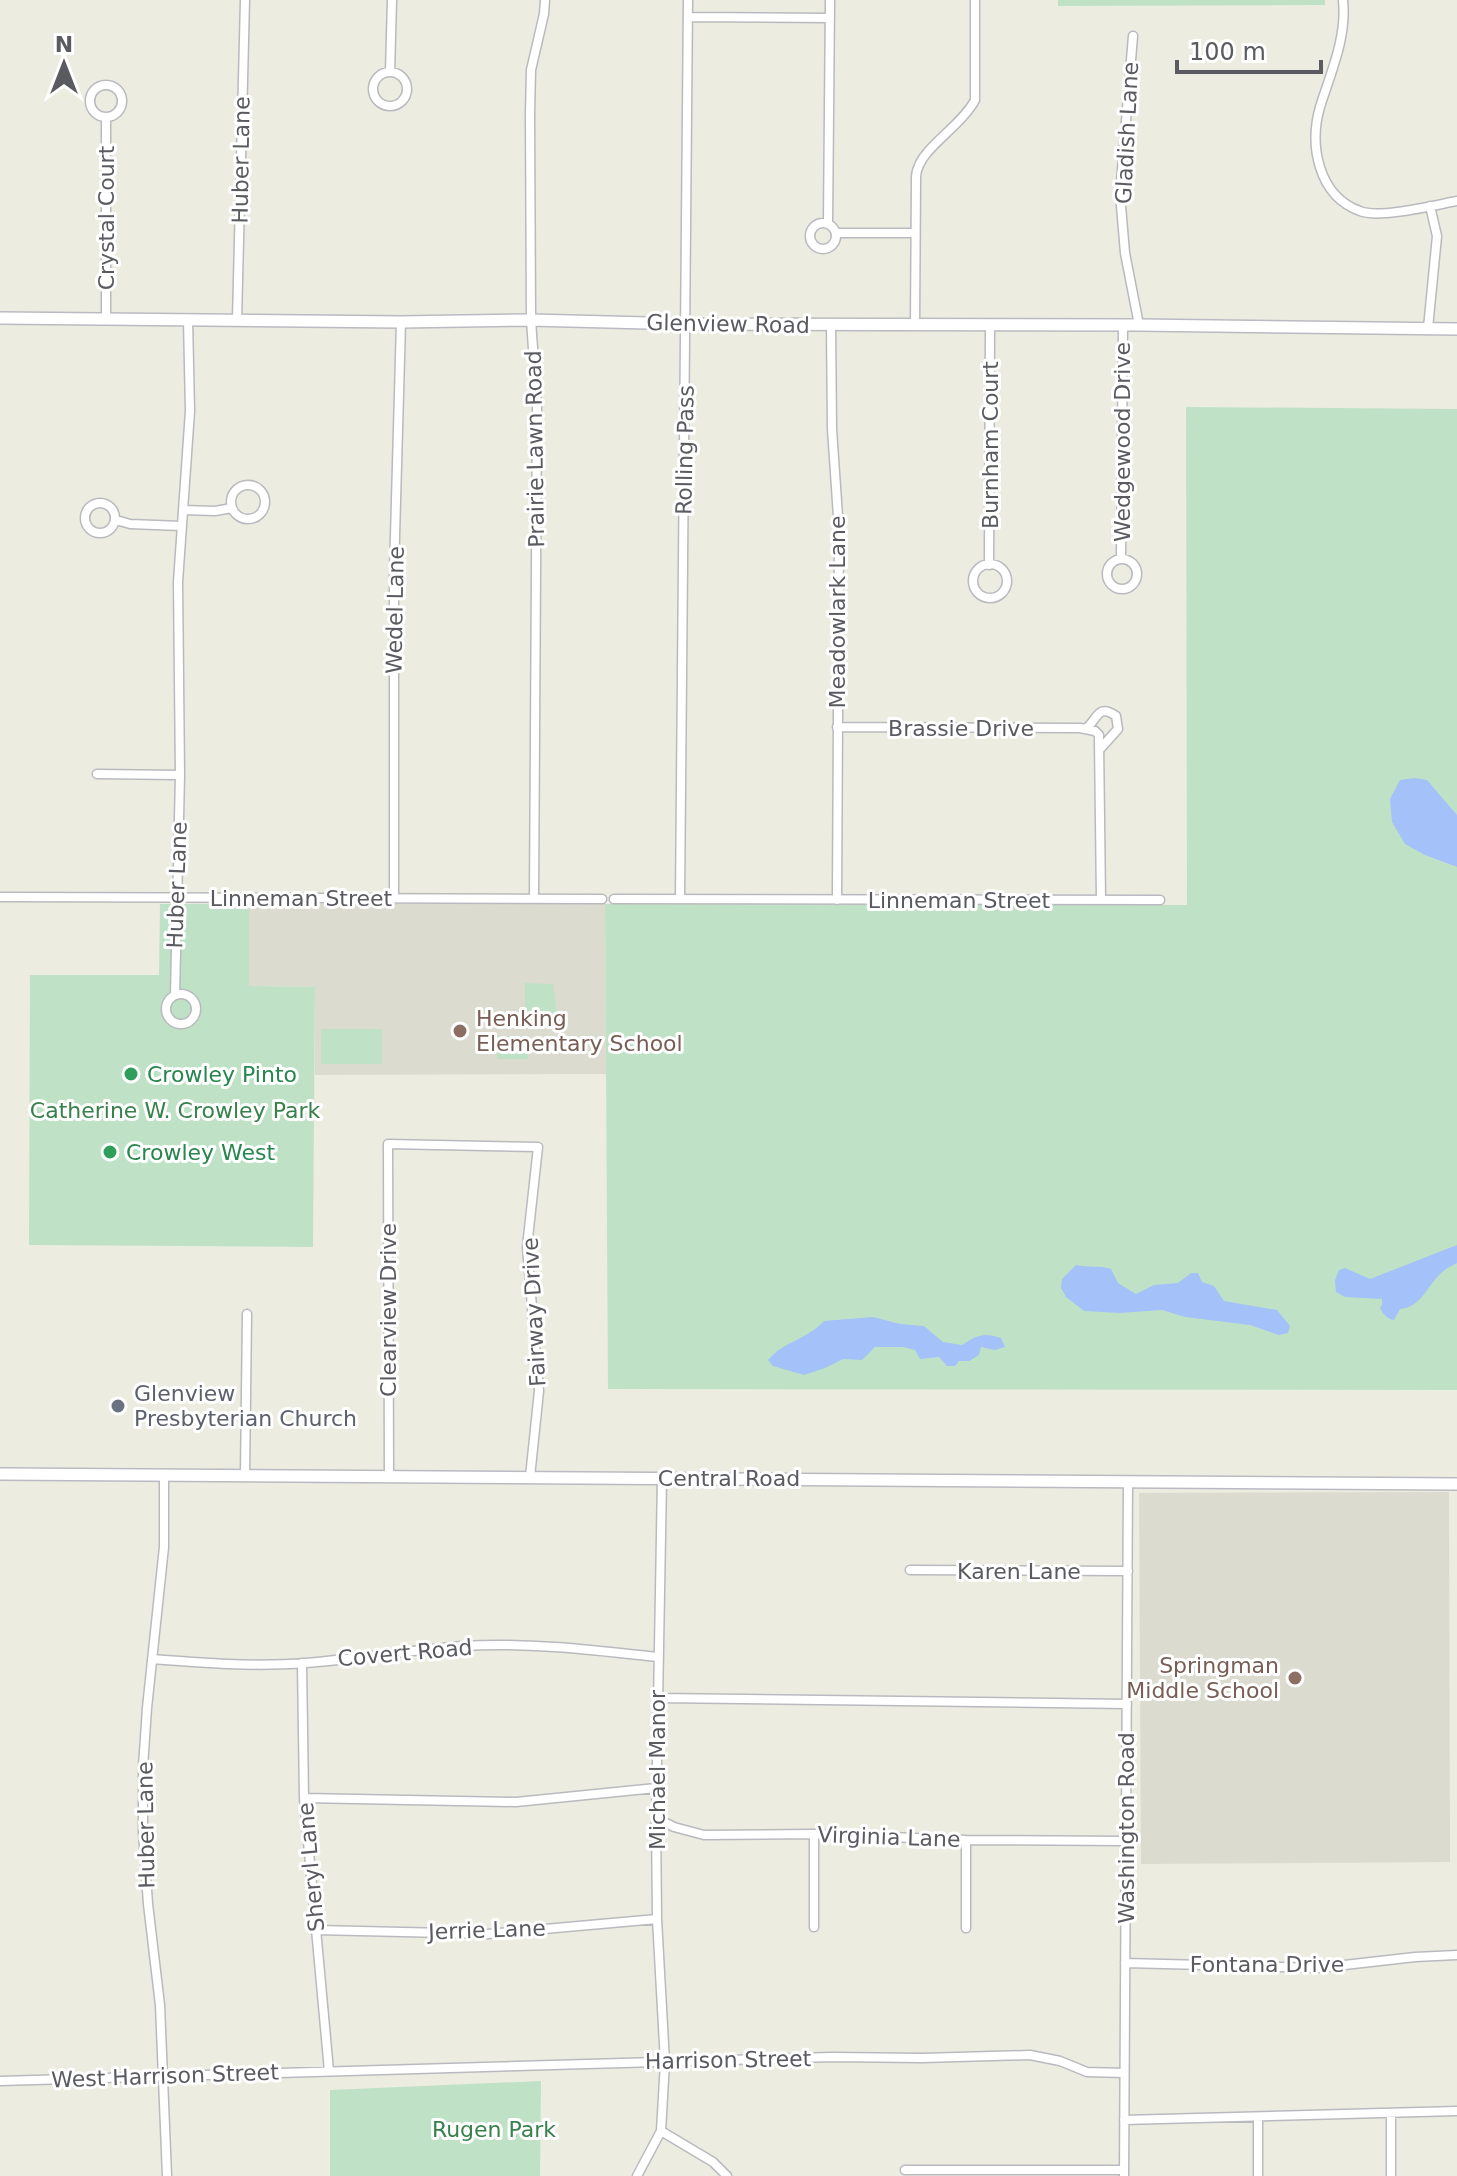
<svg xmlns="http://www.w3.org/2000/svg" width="1457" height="2176" viewBox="0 0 1457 2176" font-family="'DejaVu Sans',sans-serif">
  <rect width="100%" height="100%" fill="#ecece1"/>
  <!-- education -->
  <path fill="#dcdbcf" d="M249,904H605L606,1074L315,1075V987L249,986Z
    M1449,1492L1450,1862L1141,1864L1139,1493Z"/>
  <!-- green -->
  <path fill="#bfe2c7" d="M1058,0H1325V5L1058,6Z
    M1186,407L1457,409V1390L608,1389L605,904L1187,905Z
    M160,904H249V986L315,987L313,1247L29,1245L30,975H159Z
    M525,983L553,984L557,1014C546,1023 539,1023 525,1018Z
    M321,1029H382V1064H321Z
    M497,1036H528V1059H497Z
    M541,2081L540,2176H330V2090Z"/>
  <!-- water -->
  <path fill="#a4c1f9" d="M1415,778L1427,780L1457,815V867L1425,855L1405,844L1392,822L1390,799L1400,780Z
    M1457,1245V1263C1451,1266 1445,1269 1440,1274C1426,1288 1421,1307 1400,1309L1394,1320C1387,1319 1383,1314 1380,1308L1382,1305V1299L1345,1297L1336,1292L1335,1280L1339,1270L1345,1268L1370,1279Z
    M1076,1265C1088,1268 1100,1265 1111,1269L1118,1283L1136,1294L1154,1285L1178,1283L1191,1273H1198L1202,1282L1214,1286L1224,1301L1277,1310L1290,1326L1288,1333L1279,1335L1250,1325L1185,1317L1162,1310L1120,1313L1084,1311L1066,1297L1061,1288L1062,1279Z
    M873,1317L900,1324L924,1326L943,1342L962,1345C977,1335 984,1332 1001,1338L1005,1347L995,1350L981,1347L979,1355L969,1361H959L955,1366H947L939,1357L920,1359L915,1350L903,1347H875L862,1360L843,1359L825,1368L804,1375L773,1366L768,1360C784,1341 805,1341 824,1321Z"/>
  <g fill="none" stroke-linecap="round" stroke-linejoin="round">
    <defs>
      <path id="minor" d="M1343,0C1347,37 1331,72 1320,107C1309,145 1318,196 1360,211C1379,219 1435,205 1457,201
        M688,17L830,18
        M1133,36L1120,194L1125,253L1139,325
        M390,72L392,0
        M373 89a17 17 0 1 1 34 0a17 17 0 1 1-34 0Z
        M90 101a16 16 0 1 1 32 0a16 16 0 1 1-32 0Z
        M810 236a13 13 0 1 1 26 0a13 13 0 1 1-26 0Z
        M828,223L830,0
        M836,233H915
        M106,319V117
        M237,320L245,0
        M831,325L832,429L839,531L837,900
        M915,325L916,180C916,176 916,172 918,168C924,147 962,125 975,100V0
        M1428,328L1437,236L1430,206
        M231 502a17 17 0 1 1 34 0a17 17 0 1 1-34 0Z
        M85 518a15 15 0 1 1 30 0a15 15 0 1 1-30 0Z
        M183,510L215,511L232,508
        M116,520L130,524L181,526
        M1121,558L1123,325
        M1107 574a15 15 0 1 1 30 0a15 15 0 1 1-30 0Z
        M973 581a17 17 0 1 1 34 0a17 17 0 1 1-34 0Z
        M989,565L990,325
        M837,727L1080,728L1095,731L1099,735V741L1101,900
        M1085,729C1097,722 1097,702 1116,716L1118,729L1100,749
        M97,774L180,775
        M0,897L602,899
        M394,899V572L401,322
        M534,899L537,405L531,320L530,114L531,70L544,14L545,0
        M614,899L1160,900
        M680,899L688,0
        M166 1009a15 15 0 1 1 30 0a15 15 0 1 1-30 0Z
        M175,995L180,775L178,582L190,411L188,320
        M164,1475V1547L147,1708L143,1767V1832L148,1904L160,2005L167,2176
        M245,1475L247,1314
        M389,1476L388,1144L538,1147L527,1247L539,1391L530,1477
        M910,1570L1128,1571
        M152,1659C203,1663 254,1667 305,1663C358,1659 410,1650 463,1646C528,1642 594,1650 658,1657
        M302,1663L304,1798L329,2071
        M658,1698L1127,1704
        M304,1798L516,1802L656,1788
        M656,1818L674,1827L704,1835L814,1834L966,1840L1126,1841
        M814,1834V1927
        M966,1928V1840
        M317,1930L488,1934L657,1919
        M1125,1963L1318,1968L1415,1957L1457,1955
        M0,2081L832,2057L922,2058L1030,2055L1060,2061L1087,2072L1124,2073
        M1258,2117V2176
        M1124,2120L1457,2111
        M661,2131L713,2162L727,2176
        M905,2170H1124
        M637,2176L661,2131L665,2062L657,1919L656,1818L662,1478
        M1124,2176L1128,1481
        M1391,2176V2113"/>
      <path id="secondary" d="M0,318L401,322L531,320L686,324L1139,325L1457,329
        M0,1474L1457,1484"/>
    </defs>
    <!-- minor casing -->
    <use href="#minor" stroke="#b9babf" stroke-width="11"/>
    <!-- secondary casing -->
    <use href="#secondary" stroke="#babbc2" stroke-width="14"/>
    <!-- minor -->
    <use href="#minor" stroke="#fff" stroke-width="8"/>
    <!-- secondary -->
    <use href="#secondary" stroke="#fff" stroke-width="11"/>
  </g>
  <!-- markers -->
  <g fill="#8d6e63" stroke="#fff" stroke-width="3">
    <circle cx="460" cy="1031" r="8"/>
    <circle cx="1295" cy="1678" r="8"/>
  </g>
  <g fill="#2e9e5b" stroke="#fff" stroke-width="3">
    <circle cx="131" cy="1074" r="8"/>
    <circle cx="110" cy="1152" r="8"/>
  </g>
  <circle fill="#6b7280" stroke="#fff" stroke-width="3" cx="118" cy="1406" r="8"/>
  <g text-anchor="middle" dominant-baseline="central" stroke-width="6" stroke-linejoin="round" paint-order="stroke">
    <!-- street labels -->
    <g font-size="22" fill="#5a5b61" stroke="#fff">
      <text transform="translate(1127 133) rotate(-87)">Gladish Lane</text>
      <text transform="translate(241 160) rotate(-89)">Huber Lane</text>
      <text transform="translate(106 218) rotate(-90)">Crystal Court</text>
      <text transform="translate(728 324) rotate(1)">Glenview Road</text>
      <text transform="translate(1122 442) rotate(-90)">Wedgewood Drive</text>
      <text transform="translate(990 445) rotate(-90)">Burnham Court</text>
      <text transform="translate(535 449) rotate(-91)">Prairie Lawn Road</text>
      <text transform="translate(685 450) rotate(-89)">Rolling Pass</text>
      <text transform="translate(395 610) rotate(-89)">Wedel Lane</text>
      <text transform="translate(837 612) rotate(-90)">Meadowlark Lane</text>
      <text x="961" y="728">Brassie Drive</text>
      <text transform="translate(177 885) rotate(-88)">Huber Lane</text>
      <text x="301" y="898">Linneman Street</text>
      <text x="959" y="900">Linneman Street</text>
      <text transform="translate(388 1310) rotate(-90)">Clearview Drive</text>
      <text transform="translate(534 1312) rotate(-93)">Fairway Drive</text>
      <text x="729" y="1478">Central Road</text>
      <text x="1019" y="1571">Karen Lane</text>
      <text transform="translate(405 1653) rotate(-5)">Covert Road</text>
      <text transform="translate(657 1770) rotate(-90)">Michael Manor</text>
      <text transform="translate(146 1825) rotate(-91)">Huber Lane</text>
      <text transform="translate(1126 1828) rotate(-90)">Washington Road</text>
      <text transform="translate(889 1837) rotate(2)">Virginia Lane</text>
      <text transform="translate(311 1867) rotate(-95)">Sheryl Lane</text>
      <text transform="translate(487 1930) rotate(-2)">Jerrie Lane</text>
      <text x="1267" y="1964">Fontana Drive</text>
      <text transform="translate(728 2060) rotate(-1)">Harrison Street</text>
      <text transform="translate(165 2076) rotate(-2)">West Harrison Street</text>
    </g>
    <!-- education labels -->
    <g font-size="22" fill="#785e54" stroke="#fff" text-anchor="start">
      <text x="476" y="1018">Henking<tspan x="476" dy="25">Elementary School</tspan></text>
      <text x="1279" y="1665" text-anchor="end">Springman<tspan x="1279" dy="25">Middle School</tspan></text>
    </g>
    <!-- leisure labels -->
    <g font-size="22" fill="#27864d" stroke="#fff" text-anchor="start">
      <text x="147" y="1074">Crowley Pinto</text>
      <text x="126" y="1152">Crowley West</text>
    </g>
    <!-- park labels -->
    <g font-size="22" fill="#39814c" stroke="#fff">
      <text x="175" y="1110">Catherine W. Crowley Park</text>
      <text x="494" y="2129">Rugen Park</text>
    </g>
    <!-- worship labels -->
    <g font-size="22" fill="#5b616d" stroke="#fff" text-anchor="start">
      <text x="134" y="1393">Glenview<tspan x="134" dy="25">Presbyterian Church</tspan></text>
    </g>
  </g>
  <!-- north arrow -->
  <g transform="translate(64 64)" stroke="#ffffff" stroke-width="6" paint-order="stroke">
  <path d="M0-6L14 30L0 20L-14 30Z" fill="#5a5b61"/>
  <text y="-12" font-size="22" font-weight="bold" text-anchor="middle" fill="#5a5b61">N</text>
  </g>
  <!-- scale -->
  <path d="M1177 60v12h144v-12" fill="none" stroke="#5a5b61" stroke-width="4"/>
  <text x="1189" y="60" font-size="24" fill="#5a5b61" stroke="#ffffff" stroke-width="6" paint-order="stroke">100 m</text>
</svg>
